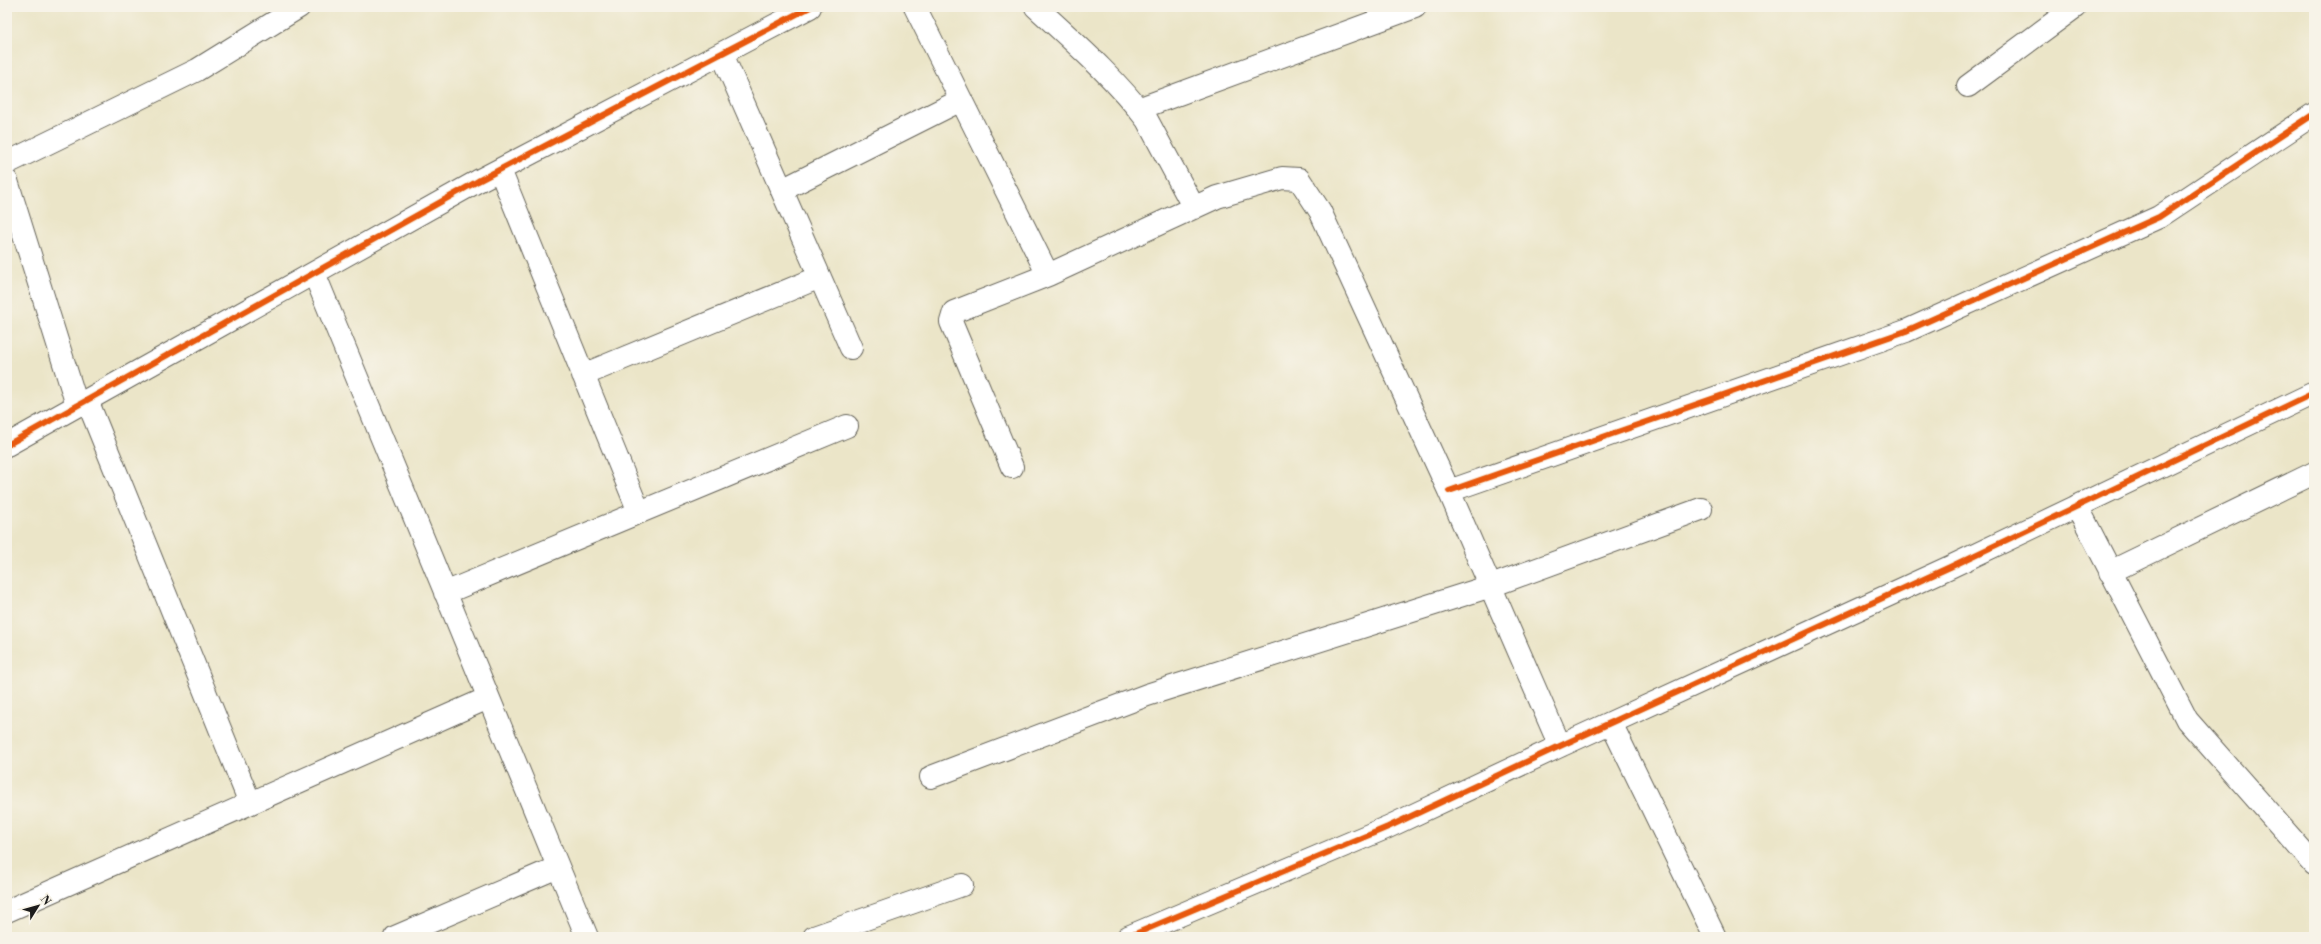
<svg xmlns="http://www.w3.org/2000/svg" width="2321" height="944" viewBox="0 0 2321 944" font-family="'Libre Bodoni',serif">
  <rect width="100%" height="100%" fill="#f7f3e8"/>
  <filter id="ink" filterUnits="userSpaceOnUse"><feTurbulence type="fractalNoise" baseFrequency=".025" numOctaves="2"/><feDisplacementMap in="SourceGraphic" scale="8" xChannelSelector="R" yChannelSelector="G"/><feConvolveMatrix kernelMatrix="1 2 1 2 8 2 1 2 1" color-interpolation-filters="sRGB"/></filter>
  <filter id="wash" filterUnits="userSpaceOnUse"><feTurbulence type="fractalNoise" baseFrequency=".012" numOctaves="4" result="noise"/><feDisplacementMap in="SourceGraphic" scale="16" xChannelSelector="R" yChannelSelector="G"/><feGaussianBlur stdDeviation="0.9" result="paint"/><feColorMatrix in="noise" values="0 0 0 0 0 0 0 0 0 0 0 0 0 0 0 0 0 1.4 0 .05"/><feComposite in="paint" operator="in"/></filter>
  <g filter="url(#wash)">
    <rect width="100%" height="100%" fill="#ebe5c8"/>
  </g>
  <g filter="url(#ink)">
    <g fill="none" stroke-linecap="round" stroke-linejoin="round">
      <defs>
        <path id="street" d="M915,7L1048,275L954,312L951,322L1012,467
          M1036,7C1076,44 1114,77 1147,120L1194,208
          M722,54L851,348
          M1968,86L2075,7
          M1138,109L1415,7
          M7,163L197,70L299,7
          M500,170L639,512
          M7,181L77,405
          M782,190L961,100
          M314,273L587,937
          M1048,275L1217,197L1282,178L1299,179L1320,211L1449,491L1560,746
          M583,375L820,277
          M87,400L250,803
          M7,445L478,181L810,7
          M1449,491L1906,331L2159,217L2314,114
          M2077,506L2187,720L2314,864
          M2110,572L2314,473
          M445,593L847,426
          M1611,723L1715,937
          M931,777L1147,695L1491,586L1701,509
          M7,911L488,698
          M395,937L558,867
          M814,937L962,885
          M1128,937L1388,827L1560,746L1950,567L2314,393"/>
      </defs>
      <!-- street casing -->
      <use href="#street" stroke="#646258" stroke-width="24"/>
      <!-- street -->
      <use href="#street" stroke="#fff" stroke-width="22"/>
      <defs>
        <path id="cycleway" d="M7,445L478,181L810,7
          M1449,491L1906,331L2159,217L2314,114
          M1128,937L1388,827L1560,746L1950,567L2314,393"/>
      </defs>
      <!-- cycleway casing -->
      <use href="#cycleway" stroke="#f7f3e8" stroke-width="8"/>
      <!-- cycleway -->
      <use href="#cycleway" stroke="#e8590c" stroke-width="6"/>
    </g>
  </g>
  <!-- margin -->
  <rect width="2321" height="944" fill="none" stroke="#f7f3e8" stroke-width="24"/>
  <!-- north arrow -->
  <g transform="translate(38 906) rotate(53)" stroke="#f7f3e8" stroke-width="3" paint-order="stroke">
  <path d="M0-3L7 15L0 10L-7 15Z" fill="#1c1c1c"/>
  <text y="-6" font-size="11" font-weight="bold" text-anchor="middle" fill="#1c1c1c">N</text>
  </g>
</svg>
